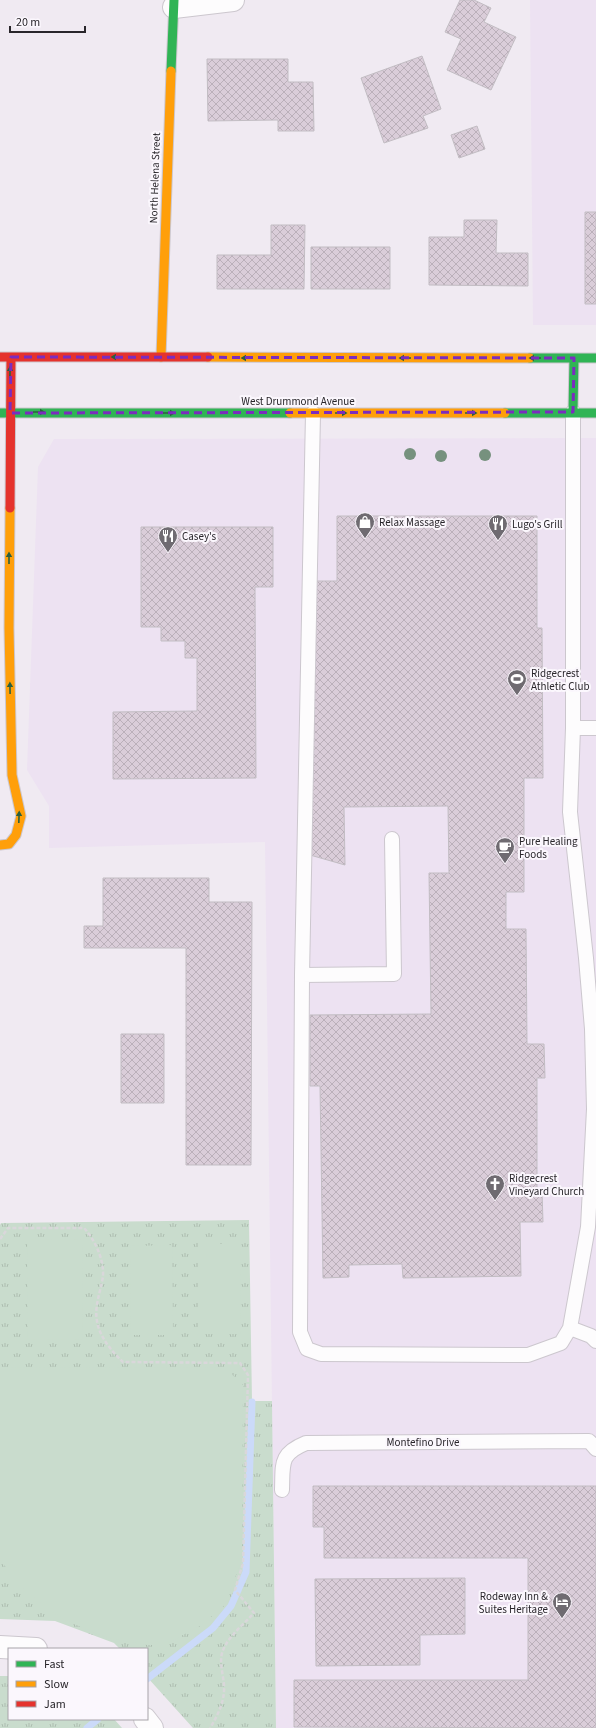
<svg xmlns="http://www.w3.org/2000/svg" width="596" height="1728" viewBox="0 0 596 1728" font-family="'Source Sans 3',sans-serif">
  <defs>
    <pattern id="grass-tufts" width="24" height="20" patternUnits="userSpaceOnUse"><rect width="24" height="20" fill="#c9dccd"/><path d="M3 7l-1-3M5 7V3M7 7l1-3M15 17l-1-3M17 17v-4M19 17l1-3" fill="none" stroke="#adbdb0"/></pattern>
    <pattern id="building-cross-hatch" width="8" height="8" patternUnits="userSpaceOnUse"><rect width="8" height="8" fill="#dacdd9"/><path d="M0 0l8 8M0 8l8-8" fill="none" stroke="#bbb0ba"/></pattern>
  </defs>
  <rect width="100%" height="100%" fill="#f0eaf2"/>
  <!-- built -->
  <path fill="#ede2f2" d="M530,0H596V325H533Z
    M596,438V1728H276L265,842L49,848V806L27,770L38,467L54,439Z"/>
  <!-- grass -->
  <path fill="url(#grass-tufts)" d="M249,1220L252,1401H272L276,1728H193L147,1677V1649H120L114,1643L55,1621L0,1619V1225L1,1223Z
    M0,1676H9V1719H114L122,1728H0Z"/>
  <!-- pitch -->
  <path fill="#c9dccd" d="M27,1239L82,1240L83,1339L28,1340Z
    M198,1244H240L241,1334H198Z
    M172,1245L173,1335H131L130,1246Z
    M224,1367L243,1385L242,1559L225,1605L200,1626L164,1645H147L113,1639L97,1634L65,1620L51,1611L24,1589L0,1560V1368Z"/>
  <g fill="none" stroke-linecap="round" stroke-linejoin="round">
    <!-- stream -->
    <path stroke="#cbdaf9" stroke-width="7" d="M147,1679L213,1628L231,1606L246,1572L252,1402
      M87,1728L98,1719"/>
  </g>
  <!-- building -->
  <path fill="url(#building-cross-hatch)" stroke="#c2bdc3" d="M460,0H474L491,8L484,22L516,37L491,90L447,70L461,39L445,32Z
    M422,56L441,109L423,116L428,128L384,143L361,78Z
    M207,59H288V82H313L314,131H278V120L208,121Z
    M477,126L485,149L459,158L451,135Z
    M585,212H596V304H585Z
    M464,220H497L496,253H528V286L429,285V237H464Z
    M271,225H305L304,289H217V255H271Z
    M311,247H390V289H311Z
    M337,516H537V628H542L543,778H524V892H506V929H526L527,1044H544L545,1078H537V1190L542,1192L543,1222H520L521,1276L403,1278L402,1264L349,1265V1277L323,1278L320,1086H310V1015L431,1014L429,873H449L448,806L344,807L345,865L310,855V581H337Z
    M141,527H273V587H255L256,778L113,779V712L197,711V658H185V641H161V627H141Z
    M103,878H209V902H252L251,1165H186V948H84V926H103Z
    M121,1034H164V1103H121Z
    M313,1486H596V1728L294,1727V1680H528V1558H324V1527H313Z
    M465,1578V1634L420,1635V1665L316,1666L315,1579Z"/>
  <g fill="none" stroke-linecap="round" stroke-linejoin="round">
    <defs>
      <path id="lane" d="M313,413L302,975L300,1332L307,1349L321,1354L528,1355L561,1343L570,1328L588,1227L594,1109L592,1029L586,958L570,812L573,728V412
        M573,728H596
        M302,975L394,974L392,839
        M570,1328L591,1336L596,1341
        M282,1490C283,1464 279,1454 306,1443L589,1441L596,1449"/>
      <path id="street" d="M174,7L233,0
        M0,1647L36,1649
        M145,1719L152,1728"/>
      <path id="fast" d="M171,71L174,0
        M530,358H596
        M573,412L574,358
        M0,413H290
        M505,413H596"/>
      <path id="slow" d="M161,357L171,71
        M208,357L530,358
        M290,413H505
        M0,845L9,844L16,835L21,816L12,775L9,628L10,508"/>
      <path id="jam" d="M0,357H208
        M10,508L11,357"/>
    </defs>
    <!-- lane casing -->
    <use href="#lane" stroke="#ccc7ce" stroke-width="16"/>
    <!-- street casing -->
    <use href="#street" stroke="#ccc7ce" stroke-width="24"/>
    <!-- fast casing -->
    <use href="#fast" stroke="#ccc7ce" stroke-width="11"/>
    <!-- slow casing -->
    <use href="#slow" stroke="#ccc7ce" stroke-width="11"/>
    <!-- jam casing -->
    <use href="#jam" stroke="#ccc7ce" stroke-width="11"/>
    <!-- path -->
    <path stroke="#d9d7da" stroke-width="2.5" stroke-dasharray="4 2" stroke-linecap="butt" d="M0,1239L8,1228H84C95,1240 104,1259 103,1276C101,1291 94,1306 97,1321C99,1336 112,1352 123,1362L240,1363L248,1375L243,1563L235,1590L254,1613C244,1624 230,1635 224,1648C218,1659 223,1673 224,1685C225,1701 218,1715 210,1728"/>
    <!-- lane -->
    <use href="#lane" stroke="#fdfcfd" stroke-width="14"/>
    <!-- street -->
    <use href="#street" stroke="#fdfcfd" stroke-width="22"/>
    <!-- fast -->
    <use href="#fast" stroke="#30b455" stroke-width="9"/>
    <!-- slow -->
    <use href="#slow" stroke="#ff9f0a" stroke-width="9"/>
    <!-- jam -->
    <use href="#jam" stroke="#e5322d" stroke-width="9"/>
  </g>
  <!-- trees -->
  <g fill="#76917e">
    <circle cx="410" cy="454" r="6"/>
    <circle cx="485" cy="455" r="6"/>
    <circle cx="441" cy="456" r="6"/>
  </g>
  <!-- one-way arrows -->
  <defs><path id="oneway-solid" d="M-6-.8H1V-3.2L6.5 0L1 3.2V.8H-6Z"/></defs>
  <g fill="#2c5f3c">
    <use href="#oneway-solid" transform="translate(117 357) rotate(180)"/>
    <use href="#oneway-solid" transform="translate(247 358) rotate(-180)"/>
    <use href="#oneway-solid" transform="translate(405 358) rotate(-180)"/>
    <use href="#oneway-solid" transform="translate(535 358) rotate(-180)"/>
    <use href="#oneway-solid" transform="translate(10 372) rotate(-89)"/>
    <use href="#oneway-solid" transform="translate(39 412)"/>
    <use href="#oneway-solid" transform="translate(169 413)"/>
    <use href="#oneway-solid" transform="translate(341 413)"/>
    <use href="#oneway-solid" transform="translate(471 413)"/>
    <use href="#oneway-solid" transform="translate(9 558) rotate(-90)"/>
    <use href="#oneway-solid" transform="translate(10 688) rotate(-91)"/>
    <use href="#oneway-solid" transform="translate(19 817) rotate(-88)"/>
  </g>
  <!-- marked area -->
  <path fill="none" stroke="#7b2cbf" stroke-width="3" stroke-dasharray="8 5" stroke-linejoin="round" d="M11,357L574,358L573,412L10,413Z"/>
  <!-- icons -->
  <defs>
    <symbol id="shop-pin" viewBox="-11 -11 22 30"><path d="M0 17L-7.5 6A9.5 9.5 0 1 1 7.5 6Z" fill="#6f6b71" stroke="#fbf7fd"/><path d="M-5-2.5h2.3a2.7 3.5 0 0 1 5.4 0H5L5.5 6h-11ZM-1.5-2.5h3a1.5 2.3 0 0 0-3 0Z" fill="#fff"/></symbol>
    <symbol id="restaurant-pin" viewBox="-11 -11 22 30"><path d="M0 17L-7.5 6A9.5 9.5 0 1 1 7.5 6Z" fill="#6f6b71" stroke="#fbf7fd"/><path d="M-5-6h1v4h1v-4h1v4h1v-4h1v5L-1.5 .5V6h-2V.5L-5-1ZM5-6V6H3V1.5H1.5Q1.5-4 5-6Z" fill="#fff"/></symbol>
    <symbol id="stadium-pin" viewBox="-11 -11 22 30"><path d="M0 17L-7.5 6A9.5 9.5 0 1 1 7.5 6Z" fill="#6f6b71" stroke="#fbf7fd"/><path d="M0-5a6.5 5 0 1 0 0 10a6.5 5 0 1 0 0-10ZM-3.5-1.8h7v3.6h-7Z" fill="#fff"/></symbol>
    <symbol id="cafe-pin" viewBox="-11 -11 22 30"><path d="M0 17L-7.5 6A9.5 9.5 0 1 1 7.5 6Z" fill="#6f6b71" stroke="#fbf7fd"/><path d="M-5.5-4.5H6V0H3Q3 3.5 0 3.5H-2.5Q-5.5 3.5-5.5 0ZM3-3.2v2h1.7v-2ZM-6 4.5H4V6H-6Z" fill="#fff"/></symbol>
    <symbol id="church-pin" viewBox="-11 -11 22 30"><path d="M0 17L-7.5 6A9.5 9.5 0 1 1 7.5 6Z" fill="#6f6b71" stroke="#fbf7fd"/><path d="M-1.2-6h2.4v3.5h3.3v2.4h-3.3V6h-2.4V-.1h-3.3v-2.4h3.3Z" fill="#fff"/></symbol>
    <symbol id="hotel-pin" viewBox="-11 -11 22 30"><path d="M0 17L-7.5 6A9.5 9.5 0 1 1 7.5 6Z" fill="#6f6b71" stroke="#fbf7fd"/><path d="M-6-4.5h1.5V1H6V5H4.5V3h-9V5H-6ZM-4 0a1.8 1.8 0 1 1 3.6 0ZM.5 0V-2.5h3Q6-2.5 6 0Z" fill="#fff"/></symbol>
  </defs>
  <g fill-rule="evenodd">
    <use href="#shop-pin" x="354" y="511" width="22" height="30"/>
    <use href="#restaurant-pin" x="487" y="513" width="22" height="30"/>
    <use href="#restaurant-pin" x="157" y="525" width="22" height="30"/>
    <use href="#stadium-pin" x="506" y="668" width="22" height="30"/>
    <use href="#cafe-pin" x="494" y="836" width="22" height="30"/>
    <use href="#church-pin" x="484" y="1173" width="22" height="30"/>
    <use href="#hotel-pin" x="551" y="1591" width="22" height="30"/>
  </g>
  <g text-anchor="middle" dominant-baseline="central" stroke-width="4" stroke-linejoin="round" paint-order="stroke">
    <!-- street labels -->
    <g font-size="11" fill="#29262b" stroke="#fbf7fd">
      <text transform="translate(155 178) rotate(-88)">North Helena Street</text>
      <text x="298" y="401">West Drummond Avenue</text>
      <text x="423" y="1442">Montefino Drive</text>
    </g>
    <!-- poi labels -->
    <g font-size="11" fill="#29262b" stroke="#fbf7fd" text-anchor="start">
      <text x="379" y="522">Relax Massage</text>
      <text x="512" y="524">Lugo's Grill</text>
      <text x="182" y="536">Casey's</text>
      <text x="531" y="673">Ridgecrest<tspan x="531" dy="13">Athletic Club</tspan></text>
      <text x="519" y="841">Pure Healing<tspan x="519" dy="13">Foods</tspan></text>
      <text x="509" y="1178">Ridgecrest<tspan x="509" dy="13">Vineyard Church</tspan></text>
      <text x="548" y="1596" text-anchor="end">Rodeway Inn &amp;<tspan x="548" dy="13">Suites Heritage</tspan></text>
    </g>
  </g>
  <!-- legend -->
  <rect x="8" y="1648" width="140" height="72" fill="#fbf7fd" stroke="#a7a3a9"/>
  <rect x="16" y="1661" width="20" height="6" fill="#30b455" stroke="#a7a3a9"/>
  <text x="44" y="1668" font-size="12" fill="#29262b">Fast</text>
  <rect x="16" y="1681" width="20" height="6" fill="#ff9f0a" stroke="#a7a3a9"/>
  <text x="44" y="1688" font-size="12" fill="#29262b">Slow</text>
  <rect x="16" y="1701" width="20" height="6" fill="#e5322d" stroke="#a7a3a9"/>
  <text x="44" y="1708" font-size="12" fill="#29262b">Jam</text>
  <!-- scale -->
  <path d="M10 26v6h75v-6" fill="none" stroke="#29262b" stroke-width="2"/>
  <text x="16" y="26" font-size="12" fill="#29262b" stroke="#fbf7fd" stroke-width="3" paint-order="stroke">20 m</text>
</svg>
